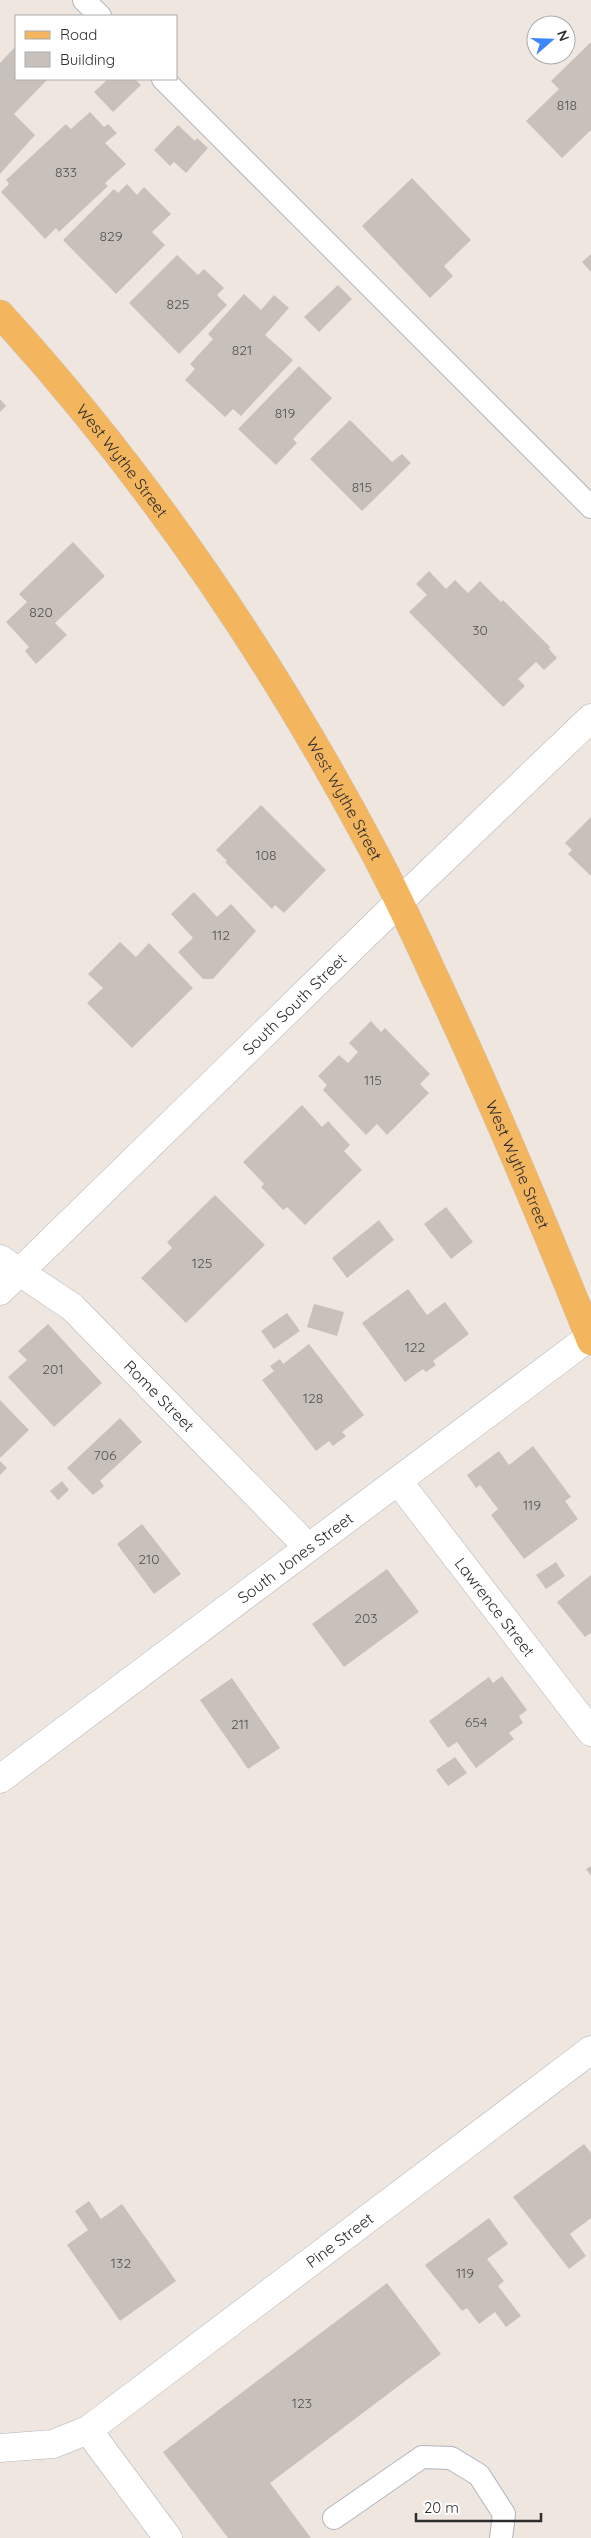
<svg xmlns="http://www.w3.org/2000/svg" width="591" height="2538" viewBox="0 0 591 2538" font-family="Quicksand,sans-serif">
  <rect width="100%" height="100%" fill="#efe6e0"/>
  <!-- building -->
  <path fill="#c8c1bb" d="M591,42V130L562,158L526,121L559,89L551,81Z
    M16,46V79H48L14,114L35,135L0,174V63Z
    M108,79H135L141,85L113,112L94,92Z
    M90,112L104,127L108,124L117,133L105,143L126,164L105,183L108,186L59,232L56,228L45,239L1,192L9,184L6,180L66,124L71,129Z
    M178,125L195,141L197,138L208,148L186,173L174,162L170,166L154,150Z
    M412,178L471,240L444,266L453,276L430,298L362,226Z
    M127,184L137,195L144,187L171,214L152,232L165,245L116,294L63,240L114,189L118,193Z
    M591,254V272L582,262Z
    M177,255L198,275L204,269L224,288L217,295L227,305L179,354L129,303Z
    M338,285L352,299L319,332L304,317Z
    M244,294L261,310L274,295L289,308L265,335L293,360L241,416L233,409L225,417L185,380L195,369L190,364L213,339L208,334Z
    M299,366L332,398L293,439L297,443L276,465L238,429Z
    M0,399L6,406L0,412Z
    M350,420L392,462L402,454L411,463L362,511L310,459Z
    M73,542L105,576L55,623L67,635L36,664L25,651L29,647L6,622L27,602L19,594Z
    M429,571L446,589L455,580L468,593L480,581L501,602L503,600L550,647L549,649L557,658L544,670L536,662L518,679L525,686L503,707L409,612L427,595L416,584Z
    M261,805L326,870L284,913L275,905L272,909L225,862L227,861L216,850Z
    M591,817V876L568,854L572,850L565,843Z
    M194,892L217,917L231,904L256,931L213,979H203L178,952L193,938L171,914Z
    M120,942L136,957L149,943L193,988L132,1048L87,1003L103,988L88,974Z
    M371,1021L381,1032L385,1028L430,1074L420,1084L429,1093L387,1135L377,1124L366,1135L323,1090L327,1085L318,1076L339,1055L348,1063L358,1052L349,1043Z
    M302,1105L322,1127L328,1121L350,1145L344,1151L362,1170L305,1225L287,1207L283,1210L261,1187L264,1184L243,1162Z
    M215,1195L265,1245L186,1323L141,1278L172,1248L167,1242Z
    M446,1207L473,1242L451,1259L424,1224Z
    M379,1220L394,1240L347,1278L332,1258Z
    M408,1289L427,1315L445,1302L469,1334L433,1361L436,1365L426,1372L423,1369L405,1382L362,1323Z
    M314,1304L344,1312L337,1336L307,1327Z
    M287,1313L300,1331L274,1349L261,1331Z
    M48,1324L102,1383L54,1427L8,1377L27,1360L18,1351Z
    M309,1344L364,1415L342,1432L346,1436L333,1446L329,1441L316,1451L262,1380L274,1371L270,1366L280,1359L283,1364Z
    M0,1400L29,1430L0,1458Z
    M120,1418L142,1442L100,1481L104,1486L93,1495L67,1468Z
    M533,1446L571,1497L565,1501L578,1519L524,1559L491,1515L498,1509L480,1485L476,1488L467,1475L499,1451L509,1465Z
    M0,1461L7,1468L0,1475Z
    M62,1481L69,1490L58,1500L50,1491Z
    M142,1524L181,1574L154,1594L117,1544Z
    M556,1562L565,1576L546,1589L536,1575Z
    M387,1569L419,1612L344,1667L312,1624Z
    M591,1575V1633L585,1637L557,1602Z
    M502,1676L527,1710L519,1716L523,1723L509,1733L514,1739L476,1768L457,1742L448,1748L429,1721L489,1677L493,1683Z
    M232,1678L280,1748L248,1769L200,1700Z
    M455,1757L467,1773L448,1786L436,1770Z
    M591,1866V1876L586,1869Z
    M584,2144L591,2153V2218L570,2234L586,2256L569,2269L513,2197Z
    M89,2201L101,2219L122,2204L176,2281L120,2321L67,2245L88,2230L75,2211Z
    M489,2218L508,2244L487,2259L504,2281L498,2286L521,2316L506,2327L495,2312L479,2324L467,2308L462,2311L425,2265Z
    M387,2283L441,2354L270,2483L311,2538H228L163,2452Z"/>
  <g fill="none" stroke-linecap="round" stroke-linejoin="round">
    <defs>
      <path id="service" d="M84,0L100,16
        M163,79L591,507
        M334,2518L422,2457L451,2458L479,2475L504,2514L501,2538"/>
      <g id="minor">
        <path id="s1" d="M0,1259L72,1307L308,1547"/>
        <path id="s2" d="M398,1481L591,1732"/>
        <path id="s3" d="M0,1779L591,1336"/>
        <path d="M88,2430L168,2538"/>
        <path id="s4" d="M0,2448L53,2444L88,2430L591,2050"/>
      </g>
      <g id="tertiary">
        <path id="s5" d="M0,1291L399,902"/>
      </g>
      <path id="secondary" d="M399,902L591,718"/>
      <g id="primary">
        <path id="s6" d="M0,314C147,475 270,656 372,848C395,891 415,934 435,978C491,1097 542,1219 591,1341"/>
      </g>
    </defs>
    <!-- service casing -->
    <use href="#service" stroke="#b0b5bd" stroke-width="24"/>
    <!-- minor casing -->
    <use href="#minor" stroke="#b0b5bd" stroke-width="29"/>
    <!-- tertiary casing -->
    <use href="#tertiary" stroke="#b0b5bd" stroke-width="29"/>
    <!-- secondary casing -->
    <use href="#secondary" stroke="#b0b5bd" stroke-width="29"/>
    <!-- primary casing -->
    <use href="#primary" stroke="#c8c8c8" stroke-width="29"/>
    <!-- service -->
    <use href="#service" stroke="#fff" stroke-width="22"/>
    <!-- minor -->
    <use href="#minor" stroke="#fff" stroke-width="28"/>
    <!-- tertiary -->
    <use href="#tertiary" stroke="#fff" stroke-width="28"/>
    <!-- secondary -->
    <use href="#secondary" stroke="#fff" stroke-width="28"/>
    <!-- primary -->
    <use href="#primary" stroke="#f4b55f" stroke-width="28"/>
  </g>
  <g text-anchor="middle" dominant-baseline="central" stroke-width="4" stroke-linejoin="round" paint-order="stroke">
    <!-- number labels -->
    <g font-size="14" fill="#545250">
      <text x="567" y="105">818</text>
      <text x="66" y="172">833</text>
      <text x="111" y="236">829</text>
      <text x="178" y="304">825</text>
      <text x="242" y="350">821</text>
      <text x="285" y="413">819</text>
      <text x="362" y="487">815</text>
      <text x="41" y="612">820</text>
      <text x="480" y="630">30</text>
      <text x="266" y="855">108</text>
      <text x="221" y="935">112</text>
      <text x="373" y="1080">115</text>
      <text x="202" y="1263">125</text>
      <text x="415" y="1347">122</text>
      <text x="53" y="1369">201</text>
      <text x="313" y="1398">128</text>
      <text x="105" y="1455">706</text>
      <text x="532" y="1505">119</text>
      <text x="149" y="1559">210</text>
      <text x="366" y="1618">203</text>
      <text x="476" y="1722">654</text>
      <text x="240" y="1724">211</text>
      <text x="121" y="2263">132</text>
      <text x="465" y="2273">119</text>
      <text x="302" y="2403">123</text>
    </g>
    <!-- street labels -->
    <g font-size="16" fill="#2d2d2d" stroke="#fff">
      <text stroke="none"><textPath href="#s6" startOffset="191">West Wythe Street</textPath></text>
      <text stroke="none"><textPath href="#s6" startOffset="596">West Wythe Street</textPath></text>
      <text stroke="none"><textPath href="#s5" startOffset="411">South South Street</textPath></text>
      <text stroke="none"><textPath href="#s6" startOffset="1001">West Wythe Street</textPath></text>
      <text stroke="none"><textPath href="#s1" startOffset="211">Rome Street</textPath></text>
      <text stroke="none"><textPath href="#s3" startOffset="369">South Jones Street</textPath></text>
      <text stroke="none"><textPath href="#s2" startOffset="159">Lawrence Street</textPath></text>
      <text stroke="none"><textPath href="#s4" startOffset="406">Pine Street</textPath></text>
    </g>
  </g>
  <!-- legend -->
  <rect x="15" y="15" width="162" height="65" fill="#ffffff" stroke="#ababab"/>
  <rect x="25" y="31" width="25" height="8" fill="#f4b55f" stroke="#ababab"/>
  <text x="60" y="40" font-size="15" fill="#2d2d2d">Road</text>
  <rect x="25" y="52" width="25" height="15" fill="#c8c1bb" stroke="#ababab"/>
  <text x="60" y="65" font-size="15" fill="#2d2d2d">Building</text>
  <!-- north arrow -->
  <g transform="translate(551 40) rotate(70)"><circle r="24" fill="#ffffff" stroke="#ababab"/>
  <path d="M0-4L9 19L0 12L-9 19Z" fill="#3d86fe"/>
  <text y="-8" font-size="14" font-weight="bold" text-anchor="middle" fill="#2d2d2d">N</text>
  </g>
  <!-- scale -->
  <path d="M416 2513v8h125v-8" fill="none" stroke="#2d2d2d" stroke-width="2.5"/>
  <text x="424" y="2513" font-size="15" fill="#2d2d2d" stroke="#ffffff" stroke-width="4" paint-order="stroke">20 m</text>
</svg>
